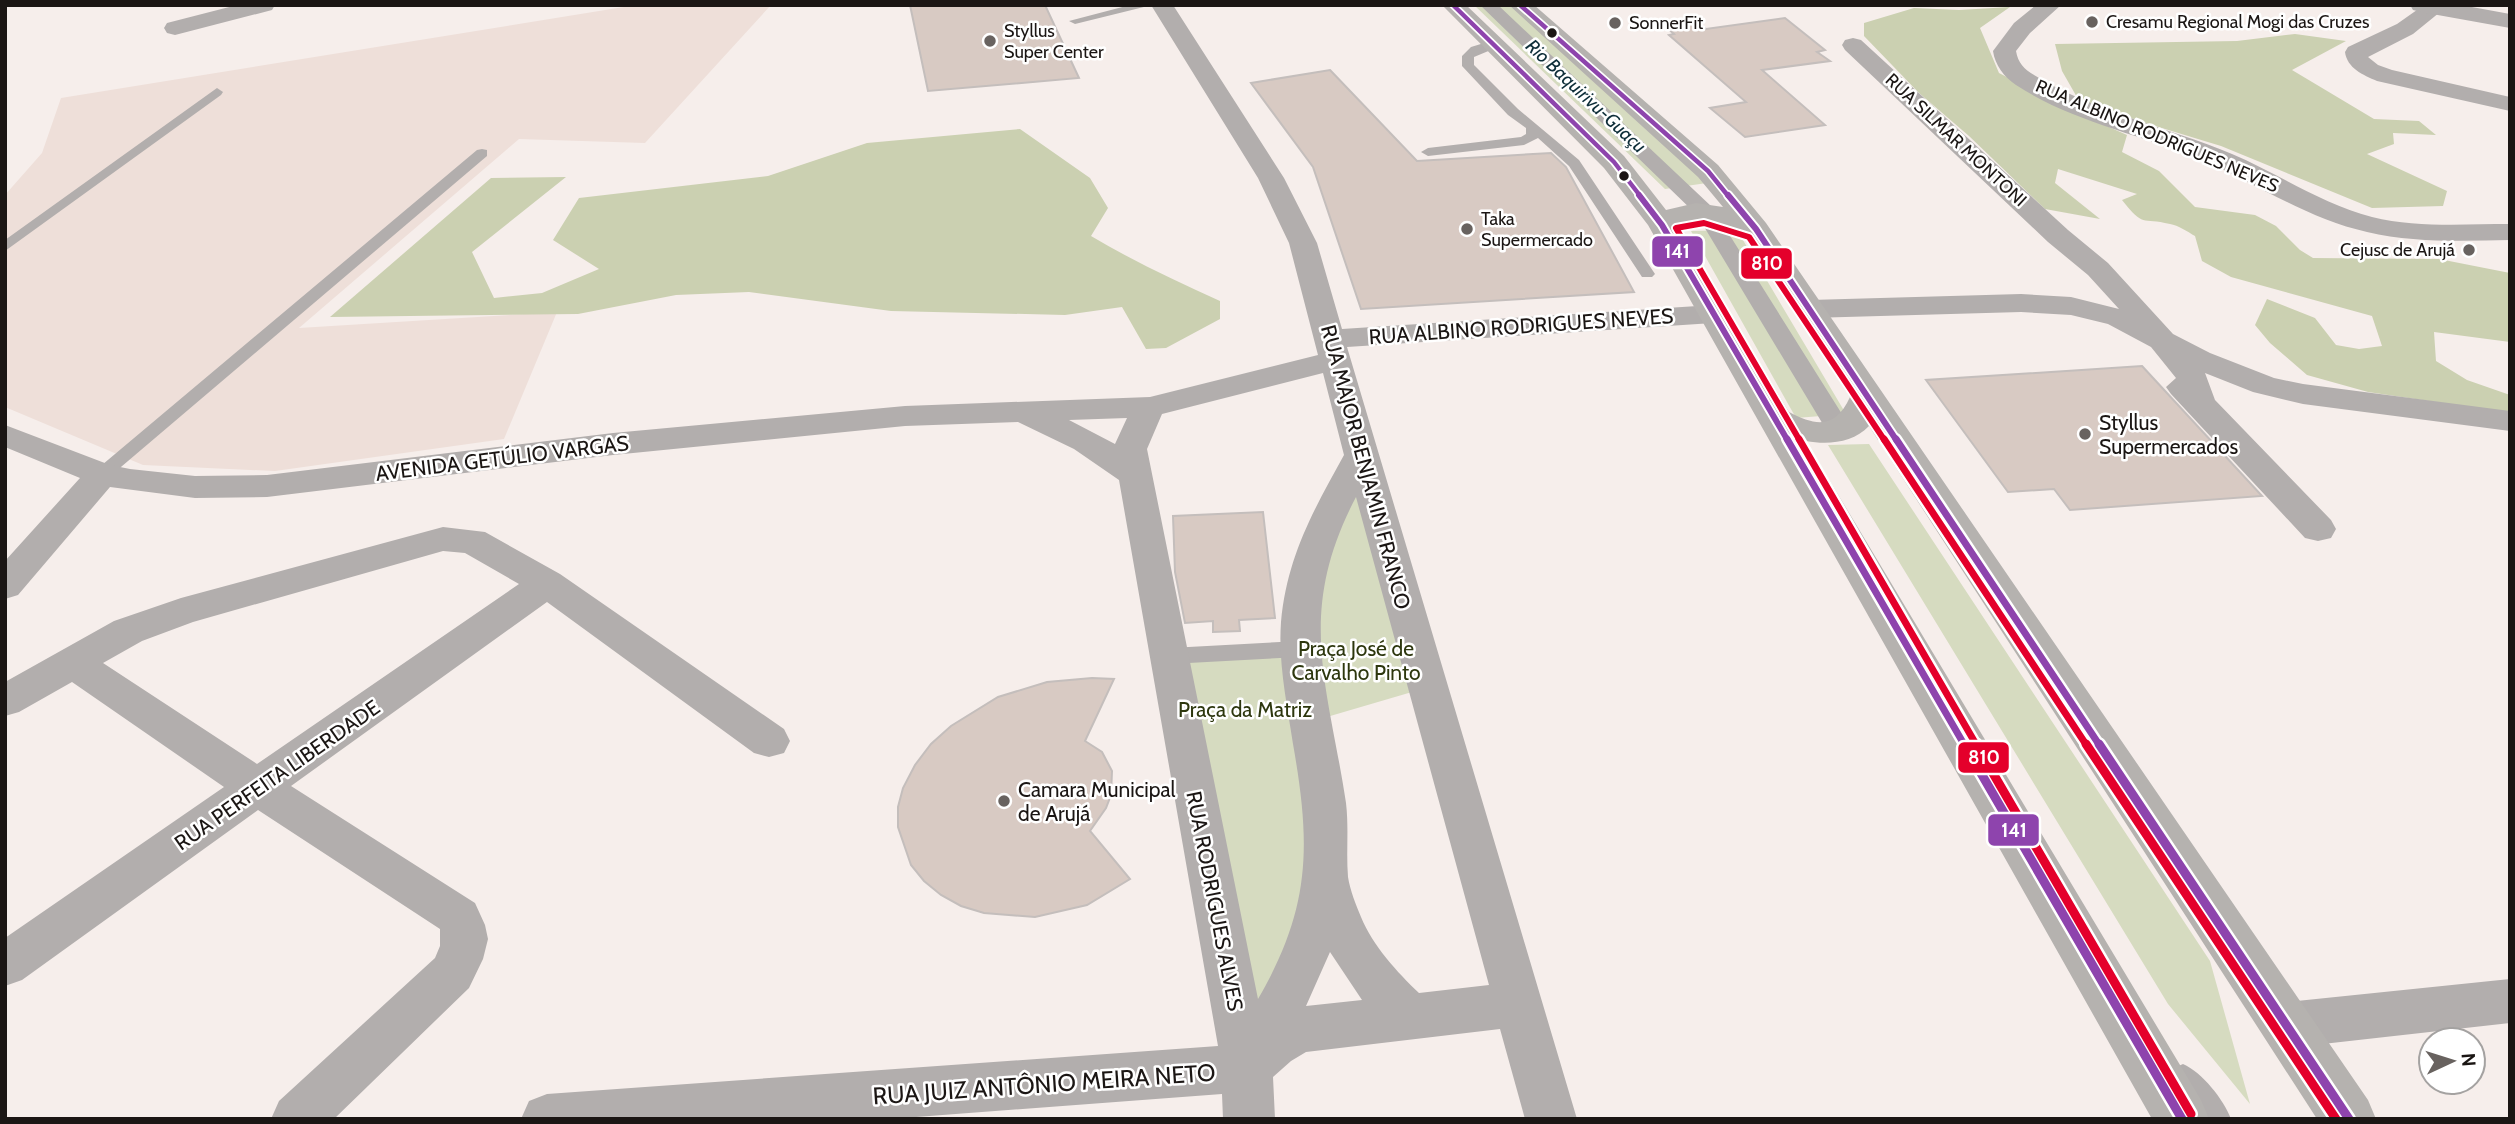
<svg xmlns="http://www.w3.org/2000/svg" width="2515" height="1124" viewBox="0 0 2515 1124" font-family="Cabin,sans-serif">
  <rect width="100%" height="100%" fill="#f6eeeb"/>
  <!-- built -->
  <path fill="#eedfd9" d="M636,5H771L645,143L519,139L299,328L557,312L504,439L275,471L143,465L5,407V195L42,153L61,98Z"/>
  <!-- green -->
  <path fill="#d6dbc0" d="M1474,5H1513L1707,183L1665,189Z
    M1737,230L1846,414L1796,418L1691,231Z
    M1869,444L2210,961L2250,1104L2168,1004L1828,445Z
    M1357,487L1412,692L1320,719L1310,602Z
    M1288,656L1314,839L1308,900L1253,1024L1185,661Z"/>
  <!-- forest -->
  <path fill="#cbd0b1" d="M2010,7L1980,28L1999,73L2075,112L2127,135L2122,152L2159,171L2195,207L2255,215L2276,226L2300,250L2313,258L2439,259L2510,273V342L2434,332L2436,361L2467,380L2510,395V413L2368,392L2307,375L2270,343L2255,325L2267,299L2315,318L2336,345L2359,349L2382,346L2372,316L2231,277L2202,261L2195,236C2188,232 2178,225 2170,224C2141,217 2144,228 2122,200L2137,194L2058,169L2055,183L2100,219L2045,209L1969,136L1919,93L1864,36V23L1914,8L1959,10Z
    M2295,34L2346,41L2292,70L2374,119L2419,121L2436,135L2393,133L2394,144L2367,154L2447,191L2443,206L2372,208L2221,146L2142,122L2078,99L2062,71L2055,44L2237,41Z
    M1020,129L1090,178L1108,208L1091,236C1133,261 1176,281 1220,301V319L1166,348L1146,349L1122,307L1065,315L891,311L749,292L676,295L578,314L330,317L491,178L566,177L472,252L494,298L542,293L599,269L553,240L579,198L768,176L867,143Z"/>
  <!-- building -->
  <path fill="#d8cac3" stroke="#c4bebc" stroke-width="2" d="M910,5H1045L1079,78L928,91Z
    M1785,18L1825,50L1817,52L1830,61L1762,70L1825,125L1745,137L1710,108L1746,102L1669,35L1674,34L1667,28L1698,23L1706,29Z
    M1330,70L1417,161L1551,153L1566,167L1634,292L1361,309L1313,167L1251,83Z
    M2142,366L2262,496L2070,510L2054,489L2008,492L1926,380Z
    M1263,512L1275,618L1239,620L1240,631L1213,632V621L1185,623L1175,572L1173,516Z
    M1092,678L1114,679L1085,741L1102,752L1112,771L1111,795L1106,808L1090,831L1130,879L1087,905L1035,917L984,913L961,906L941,895L924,881L911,865L898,827V807L903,788L915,765L931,744L951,726L998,697L1047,682Z"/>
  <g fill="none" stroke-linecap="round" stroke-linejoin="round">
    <!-- service -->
    <path fill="#b2aead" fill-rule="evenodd" d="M1130,5H1152L1075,24L1069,21Z
      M1494,40L1500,44L1498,47L1474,57V65L1518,109L1579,160L1655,274L1652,277H1642L1569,166L1538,138L1524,145L1428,156L1421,152L1428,148L1521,137L1526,134V128L1508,115L1462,66V56L1471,47Z
      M217,88L223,92L221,95L5,251V240Z
      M482,149L487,150V156L108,478H96L93,474L96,470L477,150Z
      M1300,641L1307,644L1310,649L1307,654L1300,657L1170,664L1163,661L1160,656L1163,651L1170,648Z
      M2183,1064C2202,1072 2224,1100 2231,1119H2200L2174,1086L2170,1077L2174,1068Z"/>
    <!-- pedestrian -->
    <path fill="#b2aead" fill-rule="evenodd" d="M1480,5H1498L1712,207L1852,430L1848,436L1839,438L1830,436L1697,215Z"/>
    <!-- minor -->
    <path fill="#b2aead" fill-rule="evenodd" d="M237,5H275L272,10L175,35L167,33L164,28L167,23Z
      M1151,5H1173L1284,178L1317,243L1342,329L1713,305L1724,308L1728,314L1724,320L1713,323L1347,347L1577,1119H1525L1500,1029L1306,1052L1291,1061L1273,1077L1275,1119H1223L1222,1094L890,1119H521L529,1101L547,1094L1218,1046L1119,480L1074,449L1018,422L905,426L613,455L267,497L195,498L110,487L18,595L5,599V561L80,478L5,447V425L110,465L130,469L195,476L267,475L613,433L905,406L1150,397L1318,355L1289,243L1258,178ZM1323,373L1344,455C1313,511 1287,557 1281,622C1278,663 1287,704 1293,744C1311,846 1311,908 1258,999L1147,449L1162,414ZM1127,418L1115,444L1069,420ZM1356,497L1489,985L1419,993C1397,972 1373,946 1361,917C1356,905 1350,890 1348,877C1346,853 1349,828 1346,803C1328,684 1295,613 1356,497ZM1330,952L1362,1000L1306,1006Z
      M2036,5H2061L2030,33L2016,51C2018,63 2024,69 2034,75C2095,112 2167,127 2232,154C2279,174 2322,204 2372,217C2417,228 2464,224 2510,224V240C2462,241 2414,243 2367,232C2307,219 2254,182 2198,158C2138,134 2071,121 2016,85C2004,77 1995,65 1993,51L2014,23Z
      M2424,5H2443L2445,8L2413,34L2368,57L2378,65L2392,70L2510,97V111L2377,81C2363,75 2347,68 2345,52L2348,47L2397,24Z
      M1853,38L1861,40L2068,230L2108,263L2173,334L2210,353L2274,378L2303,384L2510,411V431L2303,404L2253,392L2205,373L2215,400L2331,520L2336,529L2331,538L2318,541L2305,538L2171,394L2166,387L2176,378L2151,347L2108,324L2071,315L2021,312L1810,318L1799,315L1795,309L1799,303L1810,300L2021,294L2071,297L2119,309L2088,275L2048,242L1845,50L1842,45L1845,40Z
      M443,527L485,532L560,574L784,729L790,741L784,753L769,757L754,753L547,602L291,786L475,903L485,925L488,939L483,959L469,988L334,1119H271L279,1101L435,958L440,946V929L258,810L22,980L5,986V938L224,787L72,682L19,712L5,716V682L114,621L181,598ZM443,551L465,553L519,584L257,764L103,663L142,641L193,622Z
      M2510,979V1023L2287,1048L2270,1041L2262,1025L2270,1009L2287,1002Z"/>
    <!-- tertiary -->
    <path fill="#b2aead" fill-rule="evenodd" d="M2410,5H2461L2510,14V28L2421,12L2413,10Z"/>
    <!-- primary -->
    <path fill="#b5b2af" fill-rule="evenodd" d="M1442,5H1466L1624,156L1666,210L1696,203L1723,207L1698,177L1509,5H1534L1718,165L1766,223L2368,1100L2376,1119H2317L1869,426C1853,443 1828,445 1806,441L2201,1100L2209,1119H2152L1648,225L1604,168ZM1696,220L1713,222L1745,235L1850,397C1836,428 1817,427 1789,412L1678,227Z"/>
    <defs>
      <path id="bus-1-far3" d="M1453,5L1614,162L1641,197
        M1520,5L1708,171L1729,197"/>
      <path id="bus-1-far2" d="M1639,195L1662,225L1788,441
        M1728,195L1756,229L1897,441"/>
      <path id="bus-1-far1" d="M1787,439L1965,746
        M1896,439L2100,746"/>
      <path id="bus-1" d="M1964,744L2182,1119
        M2099,744L2349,1119"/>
      <path id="bus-2-far2" d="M1800,441L1676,228L1704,223L1749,237L1885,441"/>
      <path id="bus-2-far1" d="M1799,439L1977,746
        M1884,439L2087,746"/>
      <path id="bus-2" d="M1976,744L2191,1114
        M2086,744L2336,1119"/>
    </defs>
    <!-- bus-1-far3 casing -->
    <use href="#bus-1-far3" stroke="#fff" stroke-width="8"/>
    <!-- bus-1-far2 casing -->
    <use href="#bus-1-far2" stroke="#fff" stroke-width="10"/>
    <!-- bus-1-far1 casing -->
    <use href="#bus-1-far1" stroke="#fff" stroke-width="12"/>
    <!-- bus-1 casing -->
    <use href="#bus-1" stroke="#fff" stroke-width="14"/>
    <!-- bus-2-far2 casing -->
    <use href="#bus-2-far2" stroke="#fff" stroke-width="10"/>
    <!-- bus-2-far1 casing -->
    <use href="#bus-2-far1" stroke="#fff" stroke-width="12"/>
    <!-- bus-2 casing -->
    <use href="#bus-2" stroke="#fff" stroke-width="14"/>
    <!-- bus-1-far3 -->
    <use href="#bus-1-far3" stroke="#8e44ad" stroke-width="4.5"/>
    <!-- bus-1-far2 -->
    <use href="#bus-1-far2" stroke="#8e44ad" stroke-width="6"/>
    <!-- bus-1-far1 -->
    <use href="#bus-1-far1" stroke="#8e44ad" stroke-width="7"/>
    <!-- bus-1 -->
    <use href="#bus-1" stroke="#8e44ad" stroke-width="9"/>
    <!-- bus-2-far2 -->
    <use href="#bus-2-far2" stroke="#e4002b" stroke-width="6"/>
    <!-- bus-2-far1 -->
    <use href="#bus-2-far1" stroke="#e4002b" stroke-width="7"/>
    <!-- bus-2 -->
    <use href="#bus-2" stroke="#e4002b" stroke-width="9"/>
  </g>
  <!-- markers -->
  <g fill="#68625f" stroke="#fff" stroke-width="2.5">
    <circle cx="2092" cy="22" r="7"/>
    <circle cx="1615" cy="23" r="7"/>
    <circle cx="990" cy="41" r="7"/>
    <circle cx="1467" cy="229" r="7"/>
    <circle cx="2469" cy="250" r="7"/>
    <circle cx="2085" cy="434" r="7"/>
    <circle cx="1004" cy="801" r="7"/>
  </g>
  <g fill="#1b1614" stroke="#fff" stroke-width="2.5">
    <circle cx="1552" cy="33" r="6"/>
    <circle cx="1624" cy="176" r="6"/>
  </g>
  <g text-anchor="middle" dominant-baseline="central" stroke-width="5" stroke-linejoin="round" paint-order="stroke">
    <!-- far-poi labels -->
    <g font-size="18" fill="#1b1614" stroke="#fff" text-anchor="start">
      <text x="2106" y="22">Cresamu Regional Mogi das Cruzes</text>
      <text x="1629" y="23">SonnerFit</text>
      <text x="1004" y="31">Styllus<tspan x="1004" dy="21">Super Center</tspan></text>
      <text x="1481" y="219">Taka<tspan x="1481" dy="21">Supermercado</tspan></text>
      <text x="2455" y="250" text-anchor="end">Cejusc de Arujá</text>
    </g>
    <!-- far-street labels -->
    <g font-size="18" fill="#1b1614" stroke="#fff">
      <text transform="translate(2157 136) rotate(23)">RUA ALBINO RODRIGUES NEVES</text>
      <text transform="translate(1956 140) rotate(43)">RUA SILMAR MONTONI</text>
    </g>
    <!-- far-water labels -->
    <g font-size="19" font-style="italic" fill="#0e2e39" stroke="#fff">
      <text transform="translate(1586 96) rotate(43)">Rio Baquirivu-Guaçu</text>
    </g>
    <!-- street labels -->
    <g font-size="21" fill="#1b1614" stroke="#fff">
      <text transform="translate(1521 326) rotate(-4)">RUA ALBINO RODRIGUES NEVES</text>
      <text transform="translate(502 458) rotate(-7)">AVENIDA GETÚLIO VARGAS</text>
      <text transform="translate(1366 467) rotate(75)">RUA MAJOR BENJAMIN FRANCO</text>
      <text transform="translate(277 775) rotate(-35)">RUA PERFEITA LIBERDADE</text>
      <text transform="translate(1215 901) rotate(79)">RUA RODRIGUES ALVES</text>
    </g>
    <!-- poi labels -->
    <g font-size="21" fill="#1b1614" stroke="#fff" text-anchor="start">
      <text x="2099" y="422">Styllus<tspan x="2099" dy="24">Supermercados</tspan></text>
      <text x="1018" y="789">Camara Municipal<tspan x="1018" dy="24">de Arujá</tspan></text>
    </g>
    <!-- park labels -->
    <g font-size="21" fill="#2d370e" stroke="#fff">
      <text x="1356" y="648">Praça José de<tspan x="1356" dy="24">Carvalho Pinto</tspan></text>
      <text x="1245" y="709">Praça da Matriz</text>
    </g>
    <!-- near-street labels -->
    <g font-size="24" fill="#1b1614" stroke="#fff">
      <text transform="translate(1044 1084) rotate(-4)">RUA JUIZ ANTÔNIO MEIRA NETO</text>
    </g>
  </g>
  <g stroke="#fff" stroke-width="2.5">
    <rect x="1651" y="235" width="53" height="33" rx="7" fill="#8e44ad"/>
    <rect x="1740" y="247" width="53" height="33" rx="7" fill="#e4002b"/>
    <rect x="1957" y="741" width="53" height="33" rx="7" fill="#e4002b"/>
    <rect x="1987" y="813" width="53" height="34" rx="7" fill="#8e44ad"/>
  </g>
  <g font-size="19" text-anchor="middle" font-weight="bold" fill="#fff">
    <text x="1677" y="258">141</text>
    <text x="1767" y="270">810</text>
    <text x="1984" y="764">810</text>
    <text x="2014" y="837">141</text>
  </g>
  <!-- border -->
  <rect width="2515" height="1124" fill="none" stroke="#1b1614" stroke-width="14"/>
  <!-- north arrow -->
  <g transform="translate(2452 1061) rotate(86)"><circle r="33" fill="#ffffff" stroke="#a4a2a1" stroke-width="2"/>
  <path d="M0-5L12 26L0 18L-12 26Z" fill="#68625f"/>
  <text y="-10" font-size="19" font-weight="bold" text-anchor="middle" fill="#1b1614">N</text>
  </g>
</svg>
